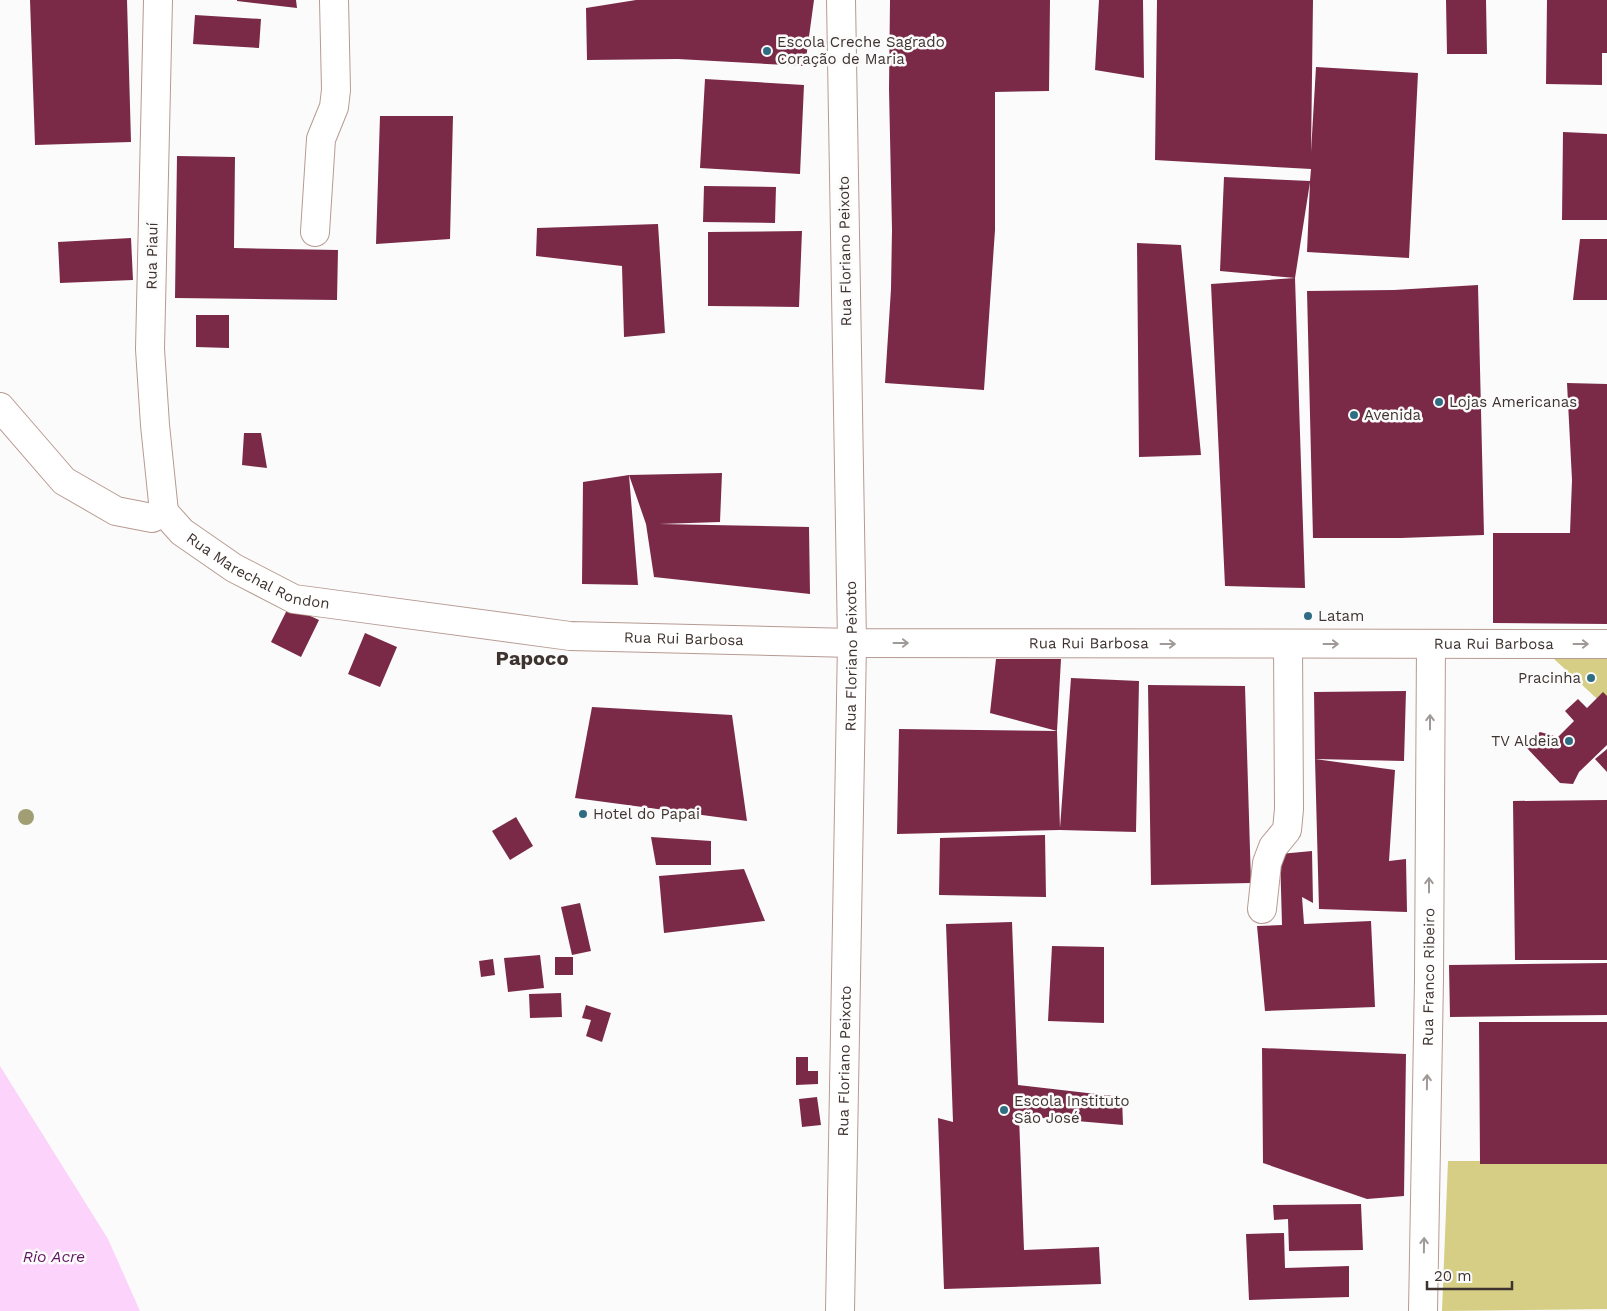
<svg xmlns="http://www.w3.org/2000/svg" width="1607" height="1311" viewBox="0 0 1607 1311" font-family="'Work Sans',sans-serif">
  <rect width="100%" height="100%" fill="#fbfbfb"/>
  <!-- green -->
  <path fill="#d5ce84" d="M1540,646L1607,648V708Z
    M1448,1161H1607V1309L1442,1311Z"/>
  <!-- water -->
  <path fill="#fcd3fb" d="M0,1066L108,1239L140,1311H0Z"/>
  <!-- building -->
  <path fill="#7a2a47" d="M30,0H127L131,142L35,145Z
    M237,0H296L297,8L237,1Z
    M636,0H814L805,66L678,59L587,60L586,8Z
    M890,0H1050L1049,91L995,92V230L984,390L885,383L891,289L892,230L889,89Z
    M1099,0H1143L1144,78L1095,70Z
    M1157,0H1313L1311,152L1316,67L1418,73L1409,258L1307,252L1310,182L1295,278L1220,271L1224,177L1310,181L1311,169L1155,160Z
    M1446,0H1486L1487,54H1447Z
    M1547,0H1607V53H1602V85L1546,84Z
    M195,15L261,19L259,48L193,44Z
    M705,79L804,85L800,174L700,168Z
    M380,116H453L450,239L376,244Z
    M1563,132L1607,134V220H1562Z
    M177,156L235,157L234,248L338,250L337,300L175,298Z
    M704,186L776,187L775,223L703,222Z
    M658,224L665,333L624,337L622,266L536,256L537,228Z
    M802,231L799,307L708,306V232Z
    M131,238L133,280L60,283L58,242Z
    M1580,239H1607V300H1573Z
    M1137,243L1181,245L1201,455L1139,457Z
    M1295,278L1305,588L1225,586L1211,284Z
    M1478,285L1484,535L1401,538H1313L1307,291L1394,290Z
    M196,315H229V348L196,347Z
    M1567,383L1607,384V624L1493,623V533H1570L1572,480Z
    M244,433H261L267,468L242,465Z
    M722,473L720,522L659,524L809,527L810,594L654,577L646,524L629,475L638,585L582,584L583,482L629,475Z
    M289,606L319,620L301,657L271,642Z
    M365,633L397,647L380,687L348,674Z
    M996,659H1061L1057,731L1060,828L1071,678L1139,681L1136,832L1060,830L897,834L899,729L1057,731L990,713Z
    M1148,685L1245,686L1251,883L1151,885Z
    M1406,691L1404,761L1315,759L1395,770L1389,861L1406,859L1407,912L1319,909L1315,759L1314,692Z
    M1603,692L1607,696V745L1579,772L1573,784L1560,783L1525,746L1540,732L1558,737L1574,721L1565,711L1578,699L1587,708Z
    M592,707L732,715L747,821L575,798Z
    M1607,749V772L1595,759Z
    M1607,800V960H1515L1513,801Z
    M516,817L533,846L510,860L492,831Z
    M1045,835L1046,897L939,895L940,838Z
    M651,837L711,841V865H656Z
    M1312,851L1313,903L1302,897L1304,924L1371,921L1375,1007L1265,1011L1257,926L1282,925L1280,854Z
    M744,869L765,921L664,933L659,876Z
    M580,903L591,951L572,955L561,907Z
    M1012,922L1018,1085L1122,1097L1123,1125L1019,1116L1024,1250L1099,1247L1101,1284L944,1289L938,1118L953,1122L946,924Z
    M1052,946L1104,947V1023L1048,1021Z
    M540,955L544,988L508,992L504,958Z
    M555,957H573V975H555Z
    M493,959L495,975L481,977L479,961Z
    M1607,963V1015L1450,1017L1449,965Z
    M561,993L562,1017L530,1018L529,994Z
    M586,1005L611,1013L602,1042L586,1036L591,1020L582,1018Z
    M1479,1022H1607V1164H1480Z
    M1262,1048L1406,1054L1404,1196L1367,1199L1263,1163Z
    M796,1057H808V1071H818V1084L796,1085Z
    M817,1097L821,1125L802,1127L799,1099Z
    M1361,1204L1363,1250L1289,1251L1288,1219L1274,1220L1273,1205Z
    M1284,1233L1285,1268L1349,1266V1297L1249,1300L1246,1234Z"/>
  <g fill="none" stroke-linecap="round" stroke-linejoin="round">
    <defs>
      <g id="minor">
        <path d="M158,0L150,349L155,425L164,512"/>
        <path d="M315,232L321,139L334,107L336,90L334,0"/>
        <path d="M0,407L64,481L116,511L152,518L164,512"/>
        <path id="s1" d="M164,512L182,532L234,568L294,599L570,636L852,643L1607,644"/>
        <path d="M1262,909L1267,863L1273,847L1287,830L1289,809L1288,644"/>
        <path id="s2" d="M1423,1311L1429,979L1431,644"/>
      </g>
      <g id="major">
        <path id="s3" d="M840,1311L852,643L841,0"/>
      </g>
    </defs>
    <!-- minor casing -->
    <use href="#minor" stroke="#b79a92" stroke-width="30"/>
    <!-- major casing -->
    <use href="#major" stroke="#b79a92" stroke-width="30"/>
    <!-- minor -->
    <use href="#minor" stroke="#fff" stroke-width="28"/>
    <!-- major -->
    <use href="#major" stroke="#fff" stroke-width="28"/>
  </g>
  <!-- trees -->
  <circle fill="#a19e74" cx="26" cy="817" r="8"/>
  <!-- one-way arrows -->
  <defs><path id="oneway-shaft" d="M-6 0H5M1.5-3L5.5 0L1.5 3" fill="none" stroke-width="1.6" stroke-linecap="round" stroke-linejoin="round" transform="scale(1.25)"/></defs>
  <g stroke="#9f9998">
    <use href="#oneway-shaft" transform="translate(901 643)"/>
    <use href="#oneway-shaft" transform="translate(1168 644)"/>
    <use href="#oneway-shaft" transform="translate(1331 644)"/>
    <use href="#oneway-shaft" transform="translate(1581 644)"/>
    <use href="#oneway-shaft" transform="translate(1430 722) rotate(-90)"/>
    <use href="#oneway-shaft" transform="translate(1429 885) rotate(-90)"/>
    <use href="#oneway-shaft" transform="translate(1427 1082) rotate(-89)"/>
    <use href="#oneway-shaft" transform="translate(1424 1245) rotate(-89)"/>
  </g>
  <!-- markers -->
  <g fill="#2f6d83" stroke="#fbfbfb" stroke-width="2">
    <circle cx="767" cy="51" r="5"/>
    <circle cx="1439" cy="402" r="5"/>
    <circle cx="1354" cy="415" r="5"/>
    <circle cx="1308" cy="616" r="5"/>
    <circle cx="1591" cy="678" r="5"/>
    <circle cx="1569" cy="741" r="5"/>
    <circle cx="583" cy="814" r="5"/>
    <circle cx="1004" cy="1110" r="5"/>
  </g>
  <g text-anchor="middle" dominant-baseline="central" stroke-width="5" stroke-linejoin="round" paint-order="stroke">
    <!-- poi labels -->
    <g font-size="15" fill="#3f3330" stroke="#fbfbfb" text-anchor="start">
      <text x="777" y="42">Escola Creche Sagrado<tspan x="777" dy="17">Coração de Maria</tspan></text>
      <text x="1449" y="402">Lojas Americanas</text>
      <text x="1364" y="415">Avenida</text>
      <text x="1318" y="616">Latam</text>
      <text x="1581" y="678" text-anchor="end">Pracinha</text>
      <text x="1559" y="741" text-anchor="end">TV Aldeia</text>
      <text x="593" y="814">Hotel do Papai</text>
      <text x="1014" y="1101">Escola Instituto<tspan x="1014" dy="17">São José</tspan></text>
    </g>
    <!-- street labels -->
    <g font-size="15" fill="#3f3330" stroke="#fbfbfb">
      <text transform="translate(845 251) rotate(-91)">Rua Floriano Peixoto</text>
      <text transform="translate(152 256) rotate(-89)">Rua Piauí</text>
      <text stroke="none"><textPath href="#s1" startOffset="114">Rua Marechal Rondon</textPath></text>
      <text stroke="none"><textPath href="#s1" startOffset="550">Rua Rui Barbosa</textPath></text>
      <text stroke="none"><textPath href="#s1" startOffset="955">Rua Rui Barbosa</textPath></text>
      <text stroke="none"><textPath href="#s1" startOffset="1360">Rua Rui Barbosa</textPath></text>
      <text stroke="none"><textPath href="#s3" startOffset="655">Rua Floriano Peixoto</textPath></text>
      <text stroke="none"><textPath href="#s2" startOffset="334">Rua Franco Ribeiro</textPath></text>
      <text stroke="none"><textPath href="#s3" startOffset="250">Rua Floriano Peixoto</textPath></text>
    </g>
    <!-- water labels -->
    <g font-size="16" font-style="italic" fill="#631565" stroke="#fbfbfb">
      <text x="54" y="1256">Rio Acre</text>
    </g>
    <!-- district labels -->
    <g font-size="20" font-weight="bold" fill="#3f3330" stroke="#fbfbfb">
      <text x="532" y="658">Papoco</text>
    </g>
  </g>
  <!-- scale -->
  <path d="M1427 1281v8h85v-8" fill="none" stroke="#3f3330" stroke-width="2.5"/>
  <text x="1434" y="1281" font-size="15" fill="#3f3330" stroke="#fbfbfb" stroke-width="4" paint-order="stroke">20 m</text>
</svg>
